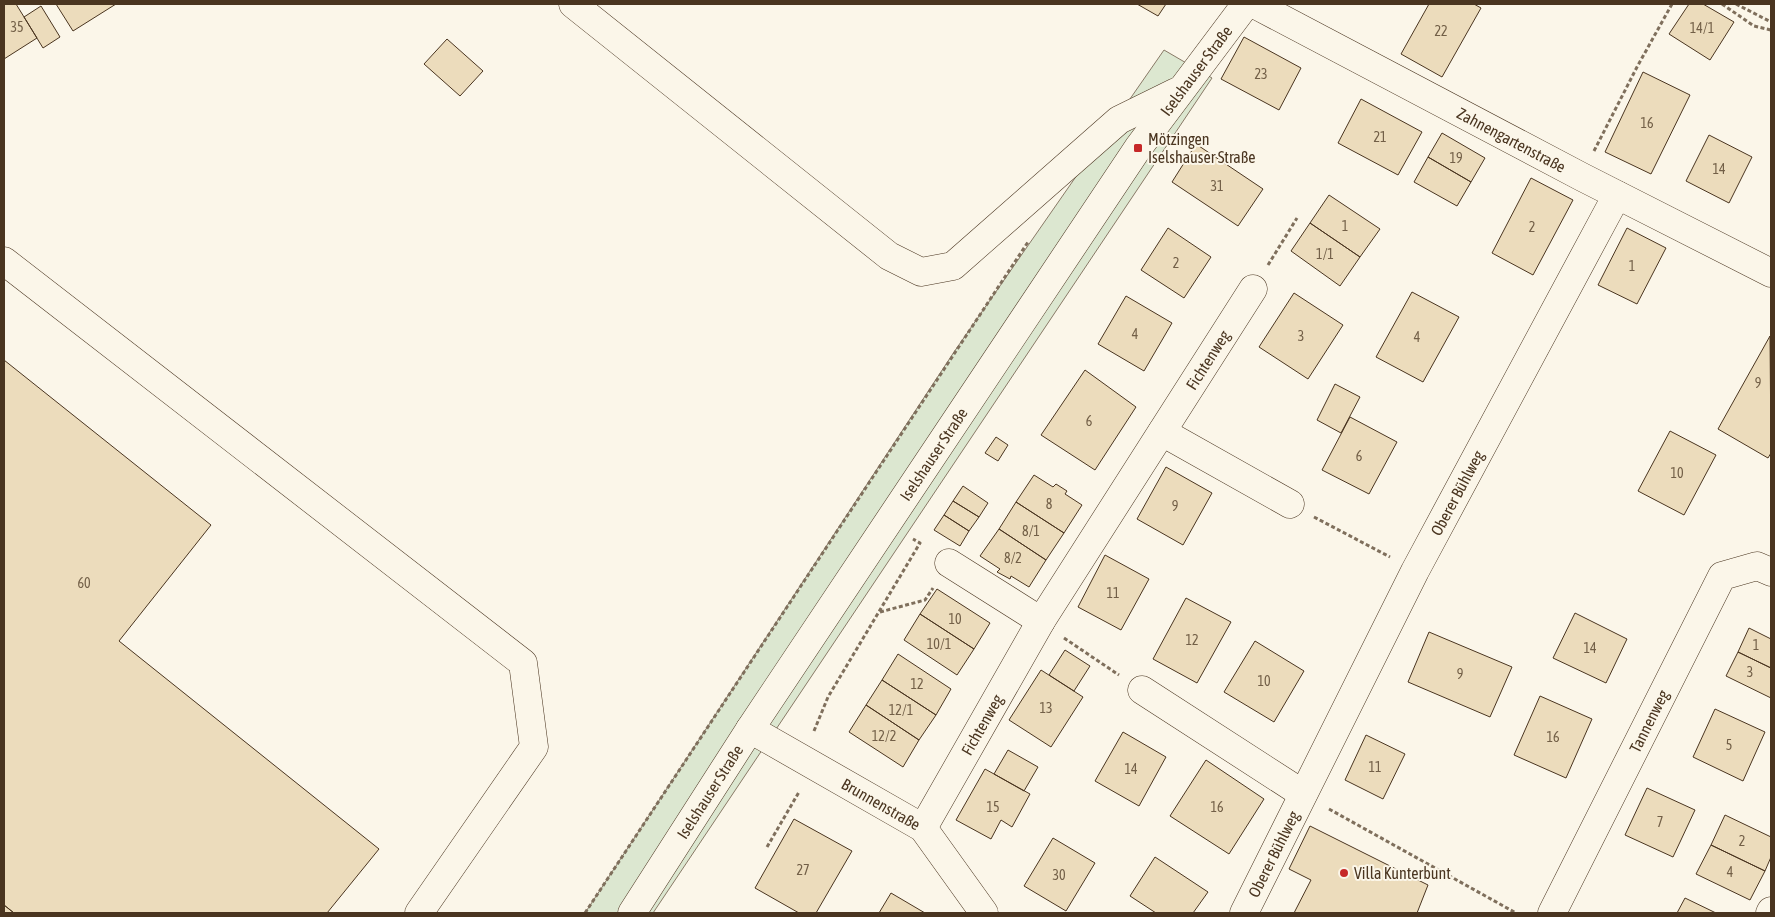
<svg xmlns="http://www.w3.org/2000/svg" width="1775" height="917" viewBox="0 0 1775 917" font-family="'Asap Condensed',sans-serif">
  <rect width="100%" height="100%" fill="#fbf6e9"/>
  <!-- green -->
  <path fill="#dce7d0" stroke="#887966" d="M1164,50L1212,78L653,913H585L954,352Z"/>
  <!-- building -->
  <path fill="#ecdcbc" stroke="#4a3520" d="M4,4H16L37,38L4,59Z
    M56,4H116L73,31Z
    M1137,4H1166L1158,16Z
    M1429,4H1474L1481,8L1442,77L1401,54Z
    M1689,4H1703L1734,22L1710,60L1669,34Z
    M41,6L60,37L43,48L24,17Z
    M1244,37L1301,68L1279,110L1221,79Z
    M447,39L483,71L460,96L424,64Z
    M1643,72L1690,95L1651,174L1605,152Z
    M1361,99L1422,132L1398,175L1338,143Z
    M1442,133L1485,158L1471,182L1428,157Z
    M1709,135L1752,157L1729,203L1686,181Z
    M1196,144L1263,189L1238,226L1172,182Z
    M1428,157L1471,182L1457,206L1414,182Z
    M1531,178L1573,200L1533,275L1492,253Z
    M1329,195L1380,229L1360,257L1310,223Z
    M1310,223L1360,257L1340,286L1291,251Z
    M1168,228L1211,257L1184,298L1141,270Z
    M1627,228L1666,248L1637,304L1598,285Z
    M1412,292L1459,317L1423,382L1376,357Z
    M1294,293L1343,325L1308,379L1259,347Z
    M1126,296L1172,323L1144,371L1098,344Z
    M1770,336L1771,453L1768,458L1718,429Z
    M4,360L211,525L119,641L379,849L327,913H14L4,905Z
    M1085,370L1136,407L1095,470L1041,435Z
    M1335,384L1360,397L1341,433L1317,420Z
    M1350,417L1397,442L1369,494L1322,470Z
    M1670,431L1716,455L1684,515L1638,491Z
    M996,437L1008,445L998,461L985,453Z
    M1166,467L1212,493L1183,545L1137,519Z
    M1034,475L1053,487L1056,484L1067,491L1065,494L1082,505L1064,533L1016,502Z
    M963,486L988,503L979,517L953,501Z
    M953,501L979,517L969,531L944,515Z
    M1016,502L1064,533L1046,560L999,529Z
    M944,515L969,531L960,546L934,530Z
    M999,529L1046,560L1029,587L1011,576L1010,579L997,572L1000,569L980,556Z
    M1105,555L1149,579L1121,630L1078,607Z
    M937,589L990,623L974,649L920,614Z
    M1186,598L1231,622L1197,683L1153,659Z
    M1575,613L1627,639L1606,683L1553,658Z
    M920,614L974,649L957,675L904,640Z
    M1749,628L1771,639V668L1738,652Z
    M1429,632L1512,667L1490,717L1408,682Z
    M1255,641L1304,671L1274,722L1224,692Z
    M1065,650L1090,666L1074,691L1049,675Z
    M1738,652L1771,668V698L1726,676Z
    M898,654L951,689L936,715L882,680Z
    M1041,670L1083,697L1051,747L1009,720Z
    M882,680L936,715L919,740L866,705Z
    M1540,696L1592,719L1566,778L1514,755Z
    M866,705L919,740L903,767L849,732Z
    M1715,709L1765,732L1743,781L1693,757Z
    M1123,732L1166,757L1139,806L1095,781Z
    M1366,735L1405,754L1383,799L1345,780Z
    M1008,750L1038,767L1024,791L994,774Z
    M1206,760L1264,799L1229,854L1170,816Z
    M985,769L1030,794L1012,827L1001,820L991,839L956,820Z
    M1647,788L1695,810L1673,857L1625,835Z
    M1725,815L1771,837V857L1765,871L1711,845Z
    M794,819L852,851L816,913H799L755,888Z
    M1310,826L1428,885L1417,913H1294L1311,880L1289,869Z
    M1053,838L1095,863L1066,911L1024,886Z
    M1711,845L1765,871L1750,900L1696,874Z
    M1155,857L1208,892L1193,913H1156L1130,896Z
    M891,893L925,913H879Z
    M1685,898L1716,913H1677Z
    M4,905L14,913H4Z"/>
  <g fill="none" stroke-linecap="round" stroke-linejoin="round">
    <defs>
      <g id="minor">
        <path d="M573,4L889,256L921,272L953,266L1119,120L1176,92"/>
        <path id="s1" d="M1254,4L1582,177L1771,273"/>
        <path d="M4,261L523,663L534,747L419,913"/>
        <path d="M1162,432L1290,504"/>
        <path d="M949,563L1041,621"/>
        <path d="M1142,690L1303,794"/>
        <path id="s2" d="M750,729L923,828L984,913"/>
        <path id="s3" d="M923,828L1041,621L1253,289"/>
        <path id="s4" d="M632,913L750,729L1138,148L1246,4"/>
        <path id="s5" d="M1244,913L1415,571L1617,195"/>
        <path id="s6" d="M1552,913L1722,576L1757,566L1771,572"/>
        <path d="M1770,913L1771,911"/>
      </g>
    </defs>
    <!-- minor casing -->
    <use href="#minor" stroke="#4a3520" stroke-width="29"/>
    <!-- path -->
    <path stroke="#7f6f5c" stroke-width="3" stroke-dasharray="4 2.5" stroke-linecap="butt" d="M1722,4L1754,26L1771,30
      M1736,4L1771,22
      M1594,151L1637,67L1672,4
      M1268,265L1297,218
      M1314,517L1390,557
      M880,612L925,600L933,588
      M1064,638L1119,675
      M814,731L828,697L920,543L913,539
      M1329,809L1516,913
      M767,847L799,792
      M585,913L1028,242"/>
    <!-- minor -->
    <use href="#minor" stroke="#fbf6e9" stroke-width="28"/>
  </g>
  <!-- markers -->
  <g fill="#c62828" stroke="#fbf6e9" stroke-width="2">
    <rect x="1133" y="143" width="10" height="10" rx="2.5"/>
    <circle cx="1344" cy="873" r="5"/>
  </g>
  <g text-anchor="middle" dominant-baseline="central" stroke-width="4" stroke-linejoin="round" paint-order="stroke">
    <!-- number labels -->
    <g font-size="14" fill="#725f47">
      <text x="17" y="27">35</text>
      <text x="1702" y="28">14/1</text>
      <text x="1441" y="31">22</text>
      <text x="1261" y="74">23</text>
      <text x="1647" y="123">16</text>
      <text x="1380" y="137">21</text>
      <text x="1456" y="158">19</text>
      <text x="1719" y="169">14</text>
      <text x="1217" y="186">31</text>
      <text x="1345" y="226">1</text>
      <text x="1532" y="227">2</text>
      <text x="1325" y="254">1/1</text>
      <text x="1176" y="263">2</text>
      <text x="1632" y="266">1</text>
      <text x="1135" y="334">4</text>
      <text x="1301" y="336">3</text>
      <text x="1417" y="337">4</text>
      <text x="1758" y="383">9</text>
      <text x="1089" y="421">6</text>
      <text x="1359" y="456">6</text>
      <text x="1677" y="473">10</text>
      <text x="1049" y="504">8</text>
      <text x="1175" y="506">9</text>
      <text x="1031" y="531">8/1</text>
      <text x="1013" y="558">8/2</text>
      <text x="84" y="583">60</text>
      <text x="1113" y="593">11</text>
      <text x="955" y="619">10</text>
      <text x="1192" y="640">12</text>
      <text x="939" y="644">10/1</text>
      <text x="1756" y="645">1</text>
      <text x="1590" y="648">14</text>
      <text x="1750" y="672">3</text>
      <text x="1460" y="674">9</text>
      <text x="1264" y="681">10</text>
      <text x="917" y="684">12</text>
      <text x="1046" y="708">13</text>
      <text x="901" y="710">12/1</text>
      <text x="884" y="736">12/2</text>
      <text x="1553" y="737">16</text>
      <text x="1729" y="745">5</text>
      <text x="1375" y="767">11</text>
      <text x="1131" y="769">14</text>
      <text x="993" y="807">15</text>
      <text x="1217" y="807">16</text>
      <text x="1660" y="822">7</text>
      <text x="1742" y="841">2</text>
      <text x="803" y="870">27</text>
      <text x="1730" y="872">4</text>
      <text x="1059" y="875">30</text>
    </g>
    <!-- street labels -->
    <g font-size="16" fill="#4a3520" stroke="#fbf6e9">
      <text stroke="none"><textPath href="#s4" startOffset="1014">Iselshauser Straße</textPath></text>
      <text stroke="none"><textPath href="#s1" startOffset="291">Zahnengartenstraße</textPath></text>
      <text stroke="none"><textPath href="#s3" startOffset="548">Fichtenweg</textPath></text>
      <text stroke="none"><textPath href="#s4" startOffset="549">Iselshauser Straße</textPath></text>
      <text stroke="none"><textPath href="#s5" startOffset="471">Oberer Bühlweg</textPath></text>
      <text stroke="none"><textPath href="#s6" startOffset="215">Tannenweg</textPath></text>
      <text stroke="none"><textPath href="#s3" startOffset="119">Fichtenweg</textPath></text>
      <text stroke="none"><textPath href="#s4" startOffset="144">Iselshauser Straße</textPath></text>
      <text stroke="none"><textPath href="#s2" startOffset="151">Brunnenstraße</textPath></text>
      <text stroke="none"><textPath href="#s5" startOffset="66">Oberer Bühlweg</textPath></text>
    </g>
    <!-- poi labels -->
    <g font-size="16" fill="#4a3520" stroke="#fbf6e9" text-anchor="start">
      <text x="1148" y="139">Mötzingen<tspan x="1148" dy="18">Iselshauser Straße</tspan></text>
      <text x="1354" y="873">Villa Kunterbunt</text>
    </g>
  </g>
  <!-- border -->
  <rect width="1775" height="917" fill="none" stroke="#4a3520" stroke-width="10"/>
</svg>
